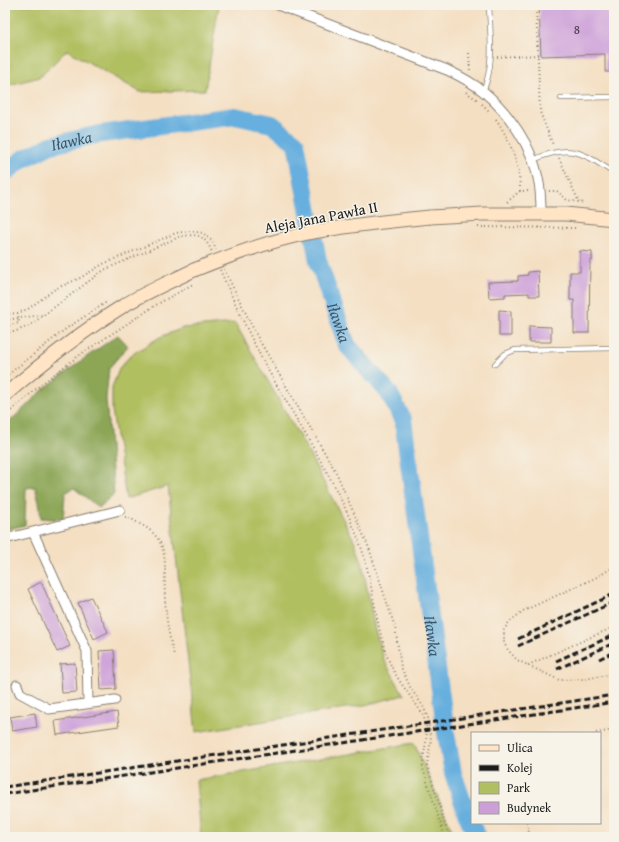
<svg xmlns="http://www.w3.org/2000/svg" width="619" height="842" viewBox="0 0 619 842" font-family="'Gentium Book Plus',serif">
  <rect width="100%" height="100%" fill="#f7f3e8"/>
  <filter id="ink" filterUnits="userSpaceOnUse"><feTurbulence type="fractalNoise" baseFrequency=".025" numOctaves="2"/><feDisplacementMap in="SourceGraphic" scale="8" xChannelSelector="R" yChannelSelector="G"/><feConvolveMatrix kernelMatrix="1 2 1 2 8 2 1 2 1" color-interpolation-filters="sRGB"/></filter>
  <filter id="wash" filterUnits="userSpaceOnUse"><feTurbulence type="fractalNoise" baseFrequency=".012" numOctaves="4" result="noise"/><feDisplacementMap in="SourceGraphic" scale="16" xChannelSelector="R" yChannelSelector="G"/><feGaussianBlur stdDeviation="0.9" result="paint"/><feColorMatrix in="noise" values="0 0 0 0 0 0 0 0 0 0 0 0 0 0 0 0 0 1.4 0 .05"/><feComposite in="paint" operator="in"/></filter>
  <g filter="url(#wash)">
    <rect width="100%" height="100%" fill="#f4dfc2"/>
    <!-- green -->
    <path fill="#b0bf61" stroke="#666e3e" d="M5,5H219L205,90L140,92L67,50L40,77L5,86Z
      M235,323L305,446L355,542L362,562L375,630L384,660L404,695L365,705L196,732L168,486L126,499L112,410V387L120,367L131,355L160,337L183,328Z
      M414,743L455,837H201L196,780Z"/>
    <!-- forest -->
    <path fill="#8ca657" stroke="#54613a" d="M118,335L128,346L109,368L106,399L114,494L99,508L74,488L65,493L63,520L41,518L39,502L35,487L26,488L25,525L5,530V426L45,388L89,355Z"/>
    <g fill="none" stroke-linecap="round" stroke-linejoin="round">
      <!-- river -->
      <path stroke="#66afde" stroke-width="18" id="s1" d="M5,173L21,160L51,145L100,134L235,116L272,124L296,143L318,261L347,345L389,393L403,420L446,733L453,773L467,815L477,837"/>
    </g>
    <g id="blocks">
      <!-- building -->
      <path fill="#cc9fd9" d="M539,5H614V72H605V54L541,56Z
        M580,251L592,252V261H590L589,333H574V300H570V272H580Z
        M538,271L539,296H529V293L505,294V297L489,298L488,282L518,281V276L528,275V272Z
        M499,310L511,311V336H499Z
        M529,326L551,327V342H529Z
        M41,582L70,646L57,652L28,589Z
        M91,597L108,632L94,639L78,603Z
        M114,650L116,689L101,690L99,651Z
        M75,663L77,692L62,693L60,664Z
        M117,712L119,726L57,735L55,721Z
        M35,713L37,727L12,731L10,717Z"/>
    </g>
  </g>
  <g filter="url(#ink)">
    <use href="#blocks" fill-opacity="0" stroke="#887e6f" stroke-width="1"/>
    <g fill="none" stroke-linecap="round" stroke-linejoin="round">
      <defs>
        <path id="service" d="M483,91C495,65 490,33 489,5
          M561,98L614,97
          M533,160C570,143 582,152 614,173
          M495,364L505,354L515,350L614,348"/>
        <path id="minor" d="M278,5L447,70C460,76 473,83 484,92C508,112 532,146 538,178C541,190 541,202 541,214
          M33,532L87,651L88,703
          M5,539L120,510
          M17,685L20,693L49,709L115,700"/>
        <path id="secondary" d="M430,217L483,214H566L614,219
          M5,395C42,363 81,332 123,306C146,292 170,282 194,270"/>
      </defs>
      <!-- service casing -->
      <use href="#service" stroke="#887e6f" stroke-width="6"/>
      <!-- minor casing -->
      <use href="#minor" stroke="#887e6f" stroke-width="11"/>
      <!-- secondary casing -->
      <use href="#secondary" stroke="#887e6f" stroke-width="15"/>
      <!-- path -->
      <path stroke="#887e6f" stroke-width="2" stroke-dasharray="1 3" stroke-linecap="butt" d="M536,5L540,112L553,145
        M469,53L470,72
        M497,57L538,55
        M466,92L479,101
        M482,104L489,111
        M496,119C510,140 520,165 520,191
        M559,158L579,202
        M549,191H557L567,200L585,203
        M507,202L520,191H530
        M478,227L578,228
        M224,269L258,338L336,472L369,548L395,627L401,667L411,689L423,706L428,718L431,740L427,765L449,837
        M220,270C235,303 250,337 267,368C297,422 332,474 355,531C372,570 373,613 386,653C391,668 399,681 408,693C414,702 422,711 425,721C430,739 422,752 423,769L445,837
        M5,314L18,313L28,309L55,289L80,278L103,264L176,233L190,231L203,233L213,242L216,250
        M5,320L42,315
        M5,326L19,323L18,313
        M5,333L14,332L29,326L104,270L179,237C197,233 204,234 212,252
        M5,377L67,328L107,302
        M5,416L43,383L81,354L156,305L193,284
        M125,517C131,518 136,522 142,525C173,542 163,570 165,599C166,618 169,637 174,655
        M614,567L595,578L523,611L509,622L504,630V643L508,650L517,660L559,680L585,679L614,674
        M528,665L614,627
        M596,733L614,730
        M527,823L530,837"/>
      <!-- service -->
      <use href="#service" stroke="#fff" stroke-width="4.5"/>
      <!-- minor -->
      <use href="#minor" stroke="#fff" stroke-width="9"/>
      <!-- secondary -->
      <use href="#secondary" stroke="#ffe4c6" stroke-width="13"/>
      <!-- rail -->
      <path stroke="#1c1c1c" stroke-width="3" stroke-dasharray="6 3" stroke-linecap="butt" d="M518,639L614,594
        M518,646L614,602
        M599,659L614,652
        M556,661L614,635
        M557,669L614,643
        M5,787L614,695
        M5,794L614,702"/>
      <defs>
        <path id="secondary-bridge" d="M194,270C231,255 269,241 308,233C348,225 389,221 430,217"/>
      </defs>
      <!-- secondary-bridge casing -->
      <use href="#secondary-bridge" stroke="#887e6f" stroke-width="15" stroke-linecap="butt"/>
      <!-- secondary-bridge -->
      <use href="#secondary-bridge" stroke="#ffe4c6" stroke-width="13"/>
    </g>
  </g>
  <g text-anchor="middle" dominant-baseline="central" stroke-width="3" stroke-linejoin="round" paint-order="stroke">
    <!-- number labels -->
    <g font-size="13" fill="#483d4b">
      <text x="577" y="29">8</text>
    </g>
    <!-- street labels -->
    <g font-size="15" fill="#1c1c1c" stroke="#f7f3e8">
      <text transform="translate(321 217) rotate(-11)">Aleja Jana Pawła II</text>
    </g>
    <!-- water labels -->
    <g font-size="16" font-style="italic" fill="#3a576a" stroke="#f7f3e8">
      <text stroke="none"><textPath href="#s1" startOffset="75">Iławka</textPath></text>
      <text stroke="none"><textPath href="#s1" startOffset="494">Iławka</textPath></text>
      <text stroke="none"><textPath href="#s1" startOffset="830">Iławka</textPath></text>
    </g>
  </g>
  <!-- margin -->
  <rect width="619" height="842" fill="none" stroke="#f7f3e8" stroke-width="20"/>
  <!-- legend -->
  <rect x="471" y="732" width="130" height="92" fill="#f7f3e8" stroke="#9f9d96"/>
  <rect x="479" y="745" width="20" height="6" fill="#ffe4c6" stroke="#9f9d96"/>
  <text x="507" y="752" font-size="12" fill="#1c1c1c">Ulica</text>
  <rect x="479" y="765" width="20" height="6" fill="#1c1c1c" stroke="#9f9d96"/>
  <text x="507" y="772" font-size="12" fill="#1c1c1c">Kolej</text>
  <rect x="479" y="782" width="20" height="12" fill="#b0bf61" stroke="#9f9d96"/>
  <text x="507" y="792" font-size="12" fill="#1c1c1c">Park</text>
  <rect x="479" y="802" width="20" height="12" fill="#cc9fd9" stroke="#9f9d96"/>
  <text x="507" y="812" font-size="12" fill="#1c1c1c">Budynek</text>
</svg>
